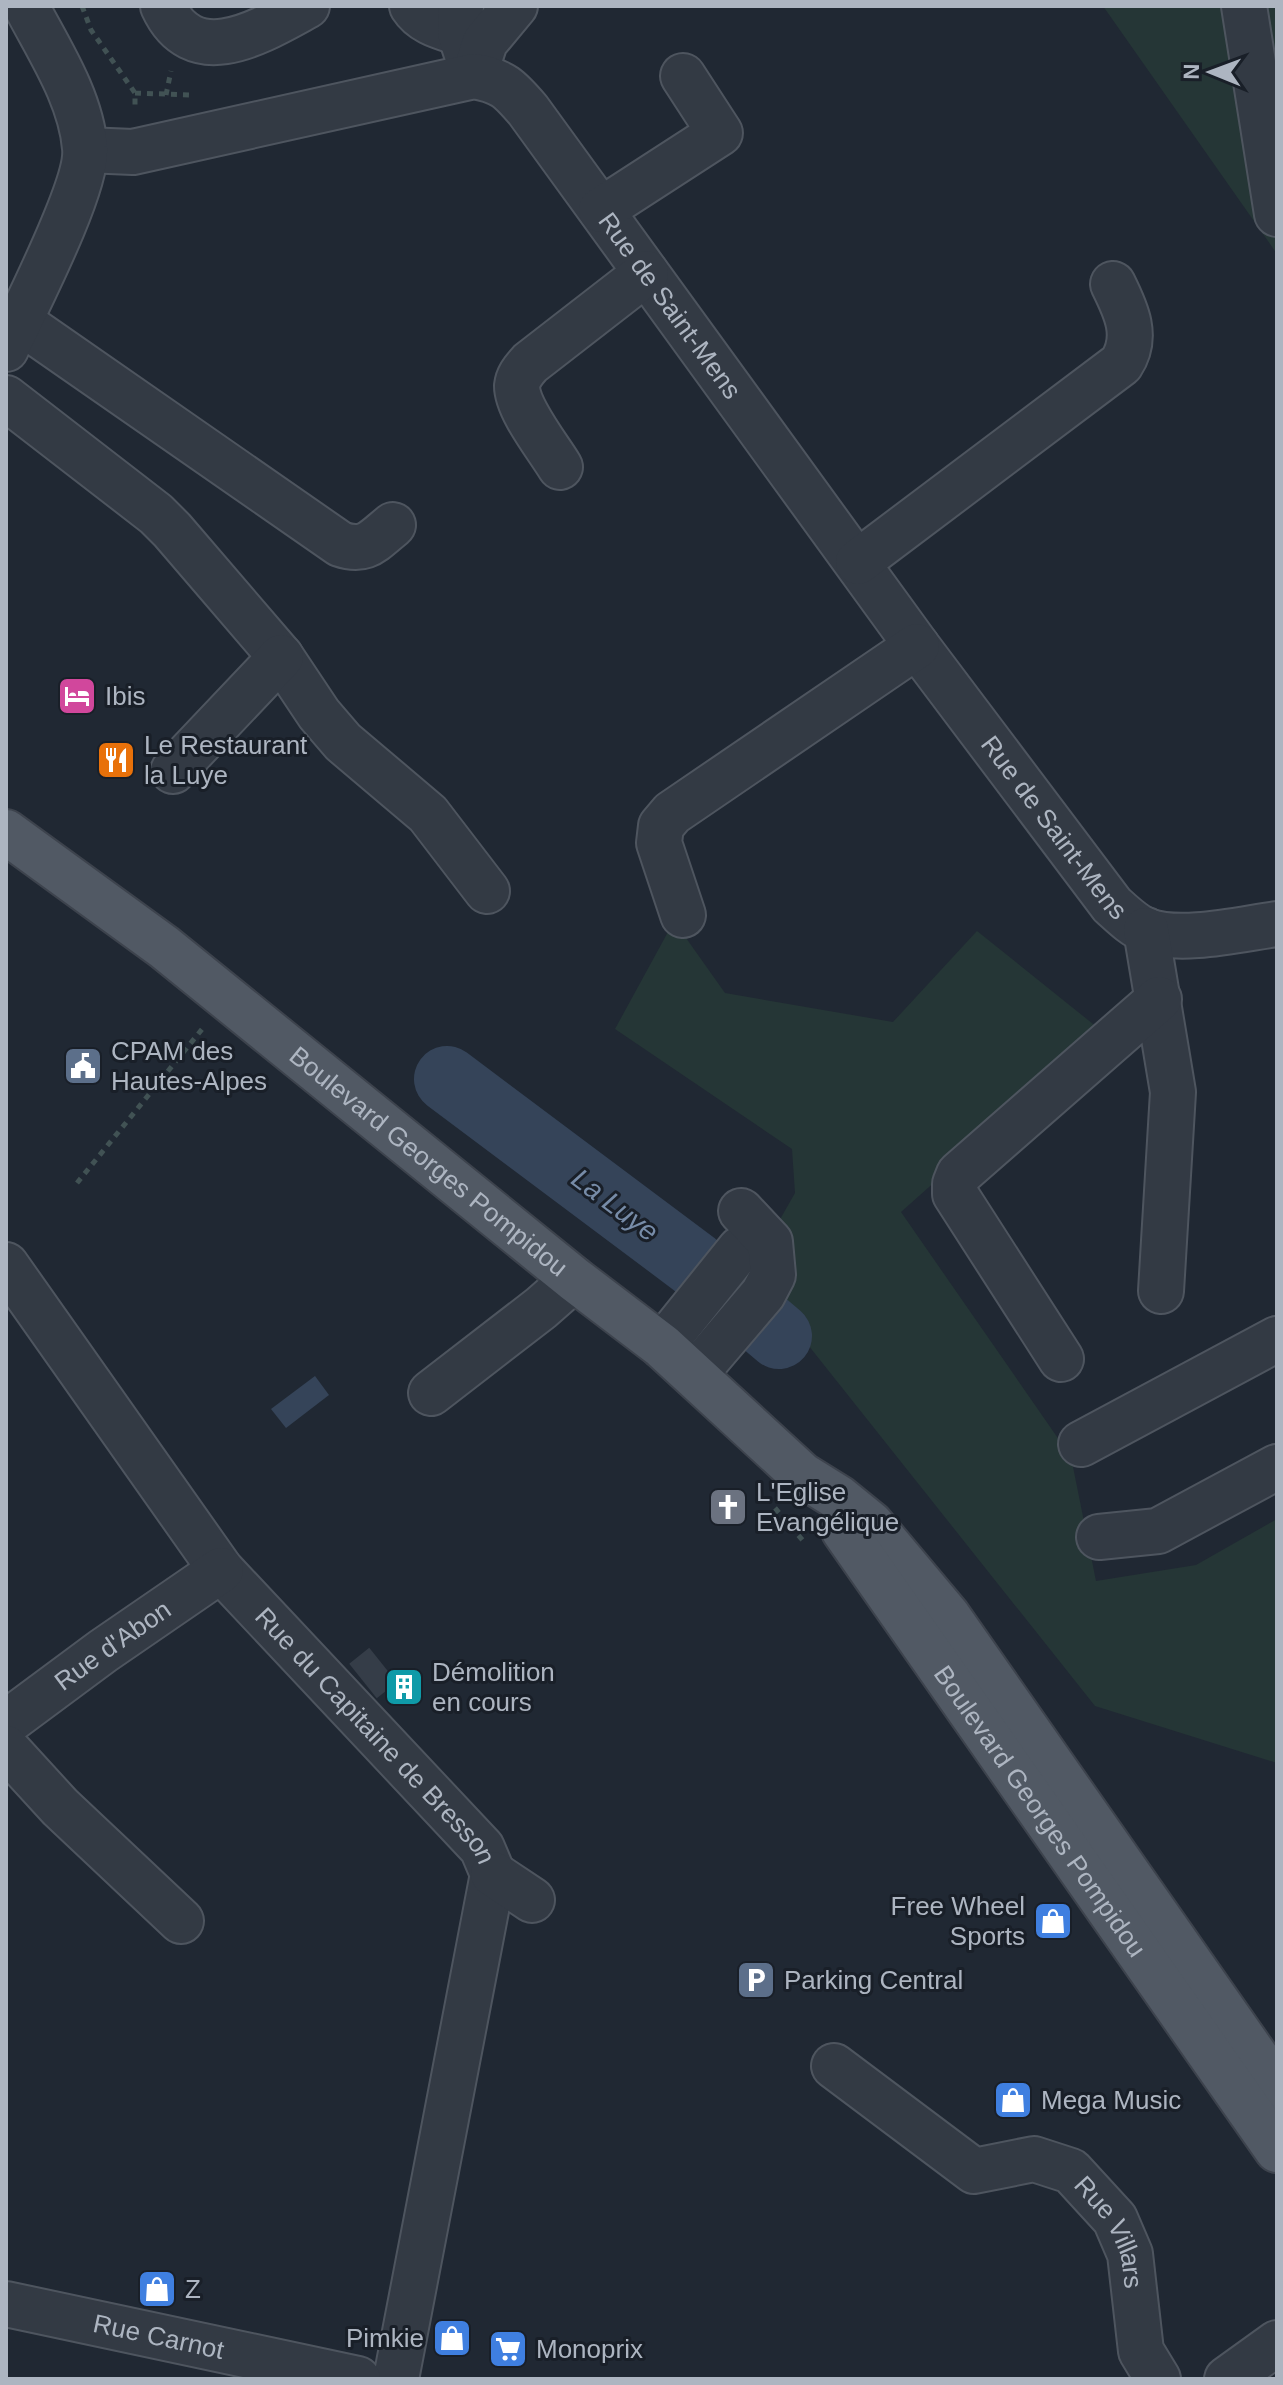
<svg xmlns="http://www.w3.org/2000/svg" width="1283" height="2385" viewBox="0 0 1283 2385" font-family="Helvetica,sans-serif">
  <rect width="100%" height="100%" fill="#202833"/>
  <!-- green -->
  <path fill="#253636" d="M1103,6H1277V254Z
    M674,921L725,993L893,1022L977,931L1103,1032L901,1212L1071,1457L1096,1581L1196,1565L1277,1519V1763L1095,1706L750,1272L795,1193L792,1149L615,1029Z"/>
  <!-- water -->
  <path fill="#354459" d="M315,1376L329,1395L286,1428L271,1409Z"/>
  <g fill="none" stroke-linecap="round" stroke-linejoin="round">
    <!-- river -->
    <path stroke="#354459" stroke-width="66" d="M447,1079L694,1264L779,1336"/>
    <!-- minor-tunnel -->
    <path stroke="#353d48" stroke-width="44" stroke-dasharray="44 22" stroke-linecap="butt" d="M363,1681L383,1665"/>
    <defs>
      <g id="minor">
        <path d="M163,6C194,73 261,31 307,6"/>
        <path d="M412,6C423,23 442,27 460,33"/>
        <path d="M461,6L460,33L474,76"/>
        <path d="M1244,6L1277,214"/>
        <path d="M474,76L485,42L515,6"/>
        <path id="s1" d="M86,150L133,152L474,76C503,81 510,89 528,110L917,646L1112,905C1122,914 1134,926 1147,931C1183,943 1240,929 1277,924"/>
        <path d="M601,210L720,133L683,76"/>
        <path d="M19,321L340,544C366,553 373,541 393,525"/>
        <path d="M6,349C24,310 89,185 85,148C81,98 49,50 26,6"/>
        <path d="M6,398L156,514L172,530L281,657L319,714L343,742L428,814L487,891"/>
        <path d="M560,467C548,447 517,409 517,386C518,376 524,370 530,363L646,273"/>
        <path d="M858,562L1121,364C1139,337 1126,310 1113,284"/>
        <path d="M173,771L281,657"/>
        <path d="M683,915L659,843L661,826L672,813L917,646"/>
        <path d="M1146,930L1173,1092L1161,1291"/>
        <path id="s2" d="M6,1265L221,1570L482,1848L493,1874L396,2379"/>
        <path d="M662,1346L740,1249"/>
        <path d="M1061,1359L955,1194V1184L959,1174L1159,999"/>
        <path d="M694,1375L763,1294L773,1275L770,1242L741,1211"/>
        <path d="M431,1393L541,1308L574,1279"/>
        <path d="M1081,1444L1277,1339"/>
        <path d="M1099,1537L1158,1531L1277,1467"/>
        <path id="s3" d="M6,1723L103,1651L221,1570"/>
        <path d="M6,1748L60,1807L181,1921"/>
        <path d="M493,1874L532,1900"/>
        <path id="s4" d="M834,2066L974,2171L1034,2159L1071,2171L1115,2219L1130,2254L1141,2351L1158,2379"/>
        <path id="s5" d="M6,2304L358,2379"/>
        <path d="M1227,2379L1277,2343"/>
      </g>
      <g id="major">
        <path id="s6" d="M6,832L164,947L574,1279L662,1346L802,1475L839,1498L871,1524L948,1616L1277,2087"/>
        <path id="s7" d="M844,1531L1277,2150"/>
      </g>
    </defs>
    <!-- minor casing -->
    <use href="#minor" stroke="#4e555f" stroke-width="48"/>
    <!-- major casing -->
    <use href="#major" stroke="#3d434d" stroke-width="48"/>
    <!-- path -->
    <path stroke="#415254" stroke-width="5" stroke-dasharray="6 6" stroke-linecap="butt" d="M82,6L91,30L135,93V109
      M135,93L190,95
      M166,95L171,71
      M77,1183L203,1028
      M775,1508L805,1543"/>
    <!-- minor -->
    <use href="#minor" stroke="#333a44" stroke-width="44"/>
    <!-- major -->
    <use href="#major" stroke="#515964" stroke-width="44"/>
  </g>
  <!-- icons -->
  <defs>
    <symbol id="hotel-square" viewBox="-11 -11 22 22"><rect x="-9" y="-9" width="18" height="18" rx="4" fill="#d1479c" stroke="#191f28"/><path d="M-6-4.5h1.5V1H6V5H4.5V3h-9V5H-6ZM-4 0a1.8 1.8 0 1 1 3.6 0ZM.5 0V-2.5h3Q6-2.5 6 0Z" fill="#fff"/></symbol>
    <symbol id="restaurant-square" viewBox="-11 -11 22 22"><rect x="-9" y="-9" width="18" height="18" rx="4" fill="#e8710a" stroke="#191f28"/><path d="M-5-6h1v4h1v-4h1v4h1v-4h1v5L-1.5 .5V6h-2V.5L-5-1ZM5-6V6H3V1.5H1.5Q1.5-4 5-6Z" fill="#fff"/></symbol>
    <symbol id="civic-square" viewBox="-11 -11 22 22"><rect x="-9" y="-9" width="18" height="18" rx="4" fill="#5c6f8a" stroke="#191f28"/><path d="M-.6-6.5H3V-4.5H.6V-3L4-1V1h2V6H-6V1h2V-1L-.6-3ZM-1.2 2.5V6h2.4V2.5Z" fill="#fff"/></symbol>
    <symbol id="church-square" viewBox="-11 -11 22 22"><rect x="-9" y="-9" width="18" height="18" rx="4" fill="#6b7280" stroke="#191f28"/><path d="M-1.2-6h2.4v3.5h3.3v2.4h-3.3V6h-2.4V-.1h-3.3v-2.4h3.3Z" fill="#fff"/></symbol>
    <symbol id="building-square" viewBox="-11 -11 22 22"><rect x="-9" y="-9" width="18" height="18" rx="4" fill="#0f9aa8" stroke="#191f28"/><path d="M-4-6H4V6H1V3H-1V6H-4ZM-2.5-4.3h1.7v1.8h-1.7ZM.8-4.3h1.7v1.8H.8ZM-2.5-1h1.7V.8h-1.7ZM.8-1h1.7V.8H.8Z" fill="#fff"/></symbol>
    <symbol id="shop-square" viewBox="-11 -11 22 22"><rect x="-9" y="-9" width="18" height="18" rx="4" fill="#3f7fe0" stroke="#191f28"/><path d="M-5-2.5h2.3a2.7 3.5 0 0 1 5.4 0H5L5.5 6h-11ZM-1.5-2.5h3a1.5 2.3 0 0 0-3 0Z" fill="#fff"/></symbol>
    <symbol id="parking-square" viewBox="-11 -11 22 22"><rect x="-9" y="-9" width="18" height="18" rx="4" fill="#5c6f8a" stroke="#191f28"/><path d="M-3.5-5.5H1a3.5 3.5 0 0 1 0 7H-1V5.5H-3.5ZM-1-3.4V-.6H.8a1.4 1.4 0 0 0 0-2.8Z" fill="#fff"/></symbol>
    <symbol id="supermarket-square" viewBox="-11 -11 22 22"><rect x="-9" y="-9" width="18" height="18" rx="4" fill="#3f7fe0" stroke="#191f28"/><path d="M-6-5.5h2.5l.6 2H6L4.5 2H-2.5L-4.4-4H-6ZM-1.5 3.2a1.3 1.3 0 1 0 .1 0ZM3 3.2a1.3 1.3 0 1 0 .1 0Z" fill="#fff"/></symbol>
  </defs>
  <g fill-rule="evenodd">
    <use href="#hotel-square" x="55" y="674" width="44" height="44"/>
    <use href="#restaurant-square" x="94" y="738" width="44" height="44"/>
    <use href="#civic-square" x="61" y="1044" width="44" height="44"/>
    <use href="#church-square" x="706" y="1485" width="44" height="44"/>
    <use href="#building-square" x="382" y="1665" width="44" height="44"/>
    <use href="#shop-square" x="1031" y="1899" width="44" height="44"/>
    <use href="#parking-square" x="734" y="1958" width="44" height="44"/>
    <use href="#shop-square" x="991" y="2078" width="44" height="44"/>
    <use href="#shop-square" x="135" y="2267" width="44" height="44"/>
    <use href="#shop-square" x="430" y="2316" width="44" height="44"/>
    <use href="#supermarket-square" x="486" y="2327" width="44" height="44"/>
  </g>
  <g text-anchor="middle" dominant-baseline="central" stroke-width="6" stroke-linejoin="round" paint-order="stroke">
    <!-- street labels -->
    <g font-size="26" fill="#adb5c1" stroke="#191f28">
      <text stroke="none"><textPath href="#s1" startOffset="704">Rue de Saint-Mens</textPath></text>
      <text stroke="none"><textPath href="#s1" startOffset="1352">Rue de Saint-Mens</textPath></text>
      <text stroke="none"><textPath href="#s6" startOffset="536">Boulevard Georges Pompidou</textPath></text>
      <text stroke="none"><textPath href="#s3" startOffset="132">Rue d'Abon</textPath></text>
      <text stroke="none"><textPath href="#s2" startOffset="600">Rue du Capitaine de Bresson</textPath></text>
      <text stroke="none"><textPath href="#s7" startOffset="342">Boulevard Georges Pompidou</textPath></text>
      <text stroke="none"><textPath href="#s4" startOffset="350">Rue Villars</textPath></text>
      <text stroke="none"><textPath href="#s5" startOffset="156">Rue Carnot</textPath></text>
    </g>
    <!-- poi labels -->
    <g font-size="26" fill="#adb5c1" stroke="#191f28" text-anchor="start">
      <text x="105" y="696">Ibis</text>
      <text x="144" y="745">Le Restaurant<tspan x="144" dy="30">la Luye</tspan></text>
      <text x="111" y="1051">CPAM des<tspan x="111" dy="30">Hautes-Alpes</tspan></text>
      <text x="756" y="1492">L'Eglise<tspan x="756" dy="30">Evangélique</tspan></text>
      <text x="432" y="1672">Démolition<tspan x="432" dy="30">en cours</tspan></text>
      <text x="1025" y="1906" text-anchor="end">Free Wheel<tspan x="1025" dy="30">Sports</tspan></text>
      <text x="784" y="1980">Parking Central</text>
      <text x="1041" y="2100">Mega Music</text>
      <text x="185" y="2289">Z</text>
      <text x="424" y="2338" text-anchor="end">Pimkie</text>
      <text x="536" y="2349">Monoprix</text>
    </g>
    <!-- water labels -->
    <g font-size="28" font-style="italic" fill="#778ca8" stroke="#191f28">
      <text transform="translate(615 1205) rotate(37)">La Luye</text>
    </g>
  </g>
  <!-- border -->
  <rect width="1283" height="2385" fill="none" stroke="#adb5c1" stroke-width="16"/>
  <!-- north arrow -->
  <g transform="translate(1211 72) rotate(271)" stroke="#191f28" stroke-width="6" paint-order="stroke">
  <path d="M0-6L14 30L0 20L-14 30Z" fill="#adb5c1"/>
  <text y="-12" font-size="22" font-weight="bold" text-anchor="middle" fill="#adb5c1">N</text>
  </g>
</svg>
